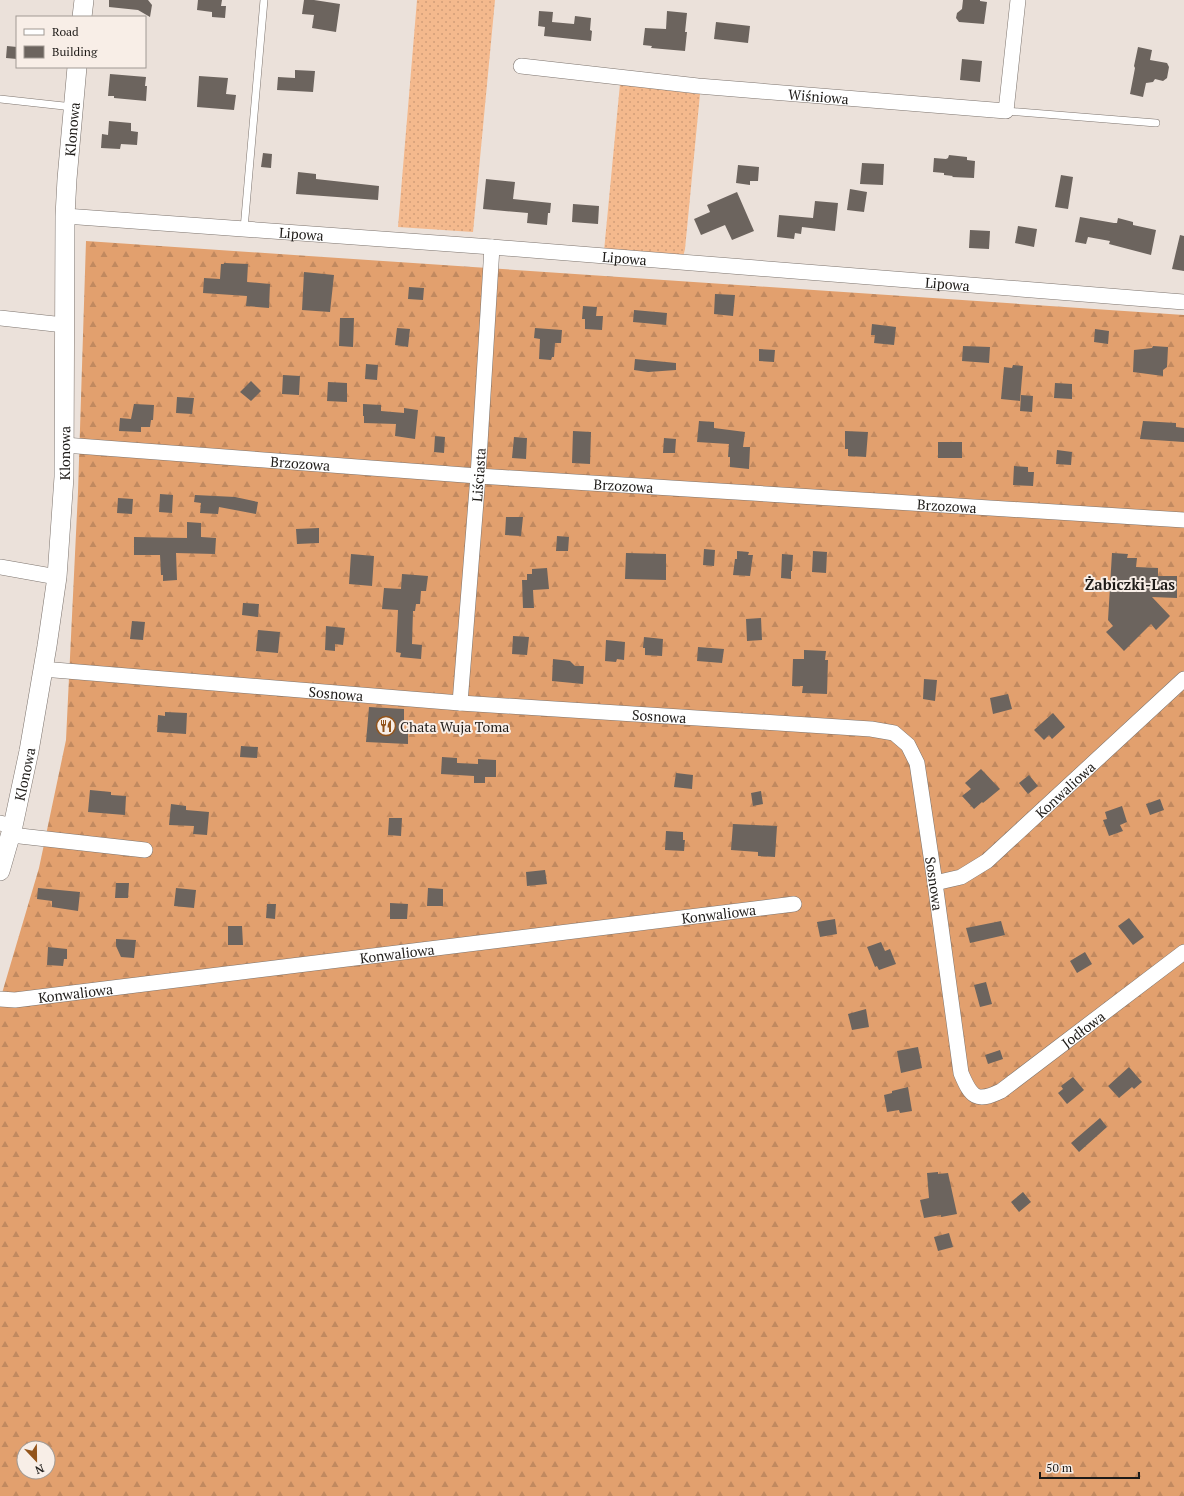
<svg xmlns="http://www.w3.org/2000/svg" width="1184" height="1496" viewBox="0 0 1184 1496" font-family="'PT Serif',serif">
  <defs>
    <pattern id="grass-dots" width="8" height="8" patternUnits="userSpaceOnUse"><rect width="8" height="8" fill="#f4b98d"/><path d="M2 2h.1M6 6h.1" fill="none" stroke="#d19e79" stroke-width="1.8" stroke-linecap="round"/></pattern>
    <pattern id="forest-firs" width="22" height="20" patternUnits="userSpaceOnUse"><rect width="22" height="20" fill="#e2a06e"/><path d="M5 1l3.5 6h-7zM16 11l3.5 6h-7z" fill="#c1895f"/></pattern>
  </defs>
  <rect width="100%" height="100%" fill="#ebe1da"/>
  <!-- grass -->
  <path fill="url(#grass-dots)" d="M417,0H495L473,232L398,227Z
    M620,84L700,94L685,249L683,257L604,251Z"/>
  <!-- forest -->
  <path fill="url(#forest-firs)" fill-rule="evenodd" d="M86,241L1184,315V1496H0V1000L39,868L66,740L78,492ZM24,1448H48V1472H24Z"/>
  <!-- building -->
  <path fill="#6c645e" d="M109,0H148L152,5L150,17L138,10L109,7Z
    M198,0H222L221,6H226L225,18L212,17V12L197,10Z
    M304,0H314L340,4L336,32L312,28L314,15L302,14Z
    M963,0H980V1L987,2L984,24L959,22L956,18L957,13L962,9Z
    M539,11L553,12L552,22L574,24L575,16L591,18L590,30L592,31L591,41L544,36L545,27L538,26Z
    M667,11L687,13L685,32H687L685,51L651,48L652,46L643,45L645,28L666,29Z
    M716,22L750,26L748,43L714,39Z
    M7,46L17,47V59L6,58Z
    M1138,47L1152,50L1150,60L1167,63L1169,67L1167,78L1163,81L1155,79L1153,82L1146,83L1143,97L1130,94L1135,68L1134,66Z
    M962,59L982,61L980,82L960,80Z
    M295,70L315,71L313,92L277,90L278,77L295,78Z
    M110,74L146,77L145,86H147L146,101L114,98V96H108Z
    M199,76L228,78L226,94L236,95L234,110L197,107Z
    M109,121L131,123V131L138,132L137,145L121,144L120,149L101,148L102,134L108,135Z
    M263,153L272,154L271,168L261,167Z
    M949,155L967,157V160L975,161L974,178L952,177L953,176L944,175V173L933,172L934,158L946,159L948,158Z
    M862,163L884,164L883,185L860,184Z
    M738,165L759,167L758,181H750V185L736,183Z
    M298,172L316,174V179L379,186L378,200L296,194Z
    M1061,175L1073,177L1068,209L1055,207Z
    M486,179L515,182L513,199L551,203L550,213H548L547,225L527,223L528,213L483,209Z
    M850,189L867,192L864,212L847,210Z
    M737,192L754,231L732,240L725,225L701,235L694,219L710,212L707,205Z
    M815,201L838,203L835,231L802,227L801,234L795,233L794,239L777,237L779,215L813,218Z
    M573,204L599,206L598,224L572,222Z
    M1080,217L1114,223H1117L1118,218L1133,222V225L1156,230L1151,255L1109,244L1110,241L1088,237L1086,244L1075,242Z
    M1018,226L1037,229L1034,247L1015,243Z
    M970,230L990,231L989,249L969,248Z
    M1180,235L1184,236V271L1172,269Z
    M224,263L248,264L247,282L270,284L269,308L246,306L247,296L203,293L204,278L220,279L221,264H224Z
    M304,272L334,275L330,312L302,310Z
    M409,287L424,288L423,300L408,299Z
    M715,294L735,295L733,316L714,314Z
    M583,306L597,307L596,316H603L602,330L585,329V319H582Z
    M634,310L667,313L666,325L633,322Z
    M340,318H354L353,347L339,346Z
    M872,324L896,327L894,345L874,343L875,335H871Z
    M397,328L410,329L408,347L395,345Z
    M535,328L562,330L561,343H555L554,357H552L551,360L539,359L540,339L534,338Z
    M1095,329L1109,331L1108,344L1094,342Z
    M963,346L990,347L989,363L962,361Z
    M1153,346L1168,347L1167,367L1163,370V376L1133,372L1134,350L1152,348Z
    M759,349L775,350L774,362L759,361Z
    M635,359L676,363V370L648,372L634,370Z
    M366,364L378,365L377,380L365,379Z
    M1013,365L1023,366L1020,401L1001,399L1004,367L1012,368Z
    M283,375L300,376L299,395L282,394Z
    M251,381L261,391L251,401L240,392Z
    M328,382L347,383V402L327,401Z
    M1055,383L1072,384V399L1054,398Z
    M1021,395L1033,396L1032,412L1020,411Z
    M177,397L194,398L192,414L176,413Z
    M134,404L154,405L153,420H151L150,427H141V432L119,431L120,418L131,419Z
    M363,404L381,405V411L404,413V408L418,410L415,439L395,436L396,424L364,423V416H363Z
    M699,421L714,422V428L745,432L743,447H750L749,469L730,467V457H728L729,444L697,442Z
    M1143,421L1176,423V427L1184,428V442L1140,439Z
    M573,431L591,432L590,464L572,463Z
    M845,431L868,432L866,457L848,456V449H845Z
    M435,436L445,437L444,453L434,452Z
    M514,437L527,438L526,459L512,458Z
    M664,438L676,439L675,453H663Z
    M938,442H962V458H938Z
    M1057,450L1072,452L1071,465L1056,464Z
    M1014,466L1028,467V472H1034L1033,486L1013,485Z
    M160,494L173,495L172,513L159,512Z
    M195,495L235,497L258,502L256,514L219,507L218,514L200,513L201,503L194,502Z
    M118,498L133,499L132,514L117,513Z
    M506,517H523L521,536L505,535Z
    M187,522L201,523V537L216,538L215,554L176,553L177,580L163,581V575H161L160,555H134V537L187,538Z
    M319,528V543L297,544L296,529Z
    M557,536L569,537L568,551H556Z
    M704,549L715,550L714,566L703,565Z
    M737,551L749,552L748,555H753L750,576L733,575L735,559H737Z
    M813,551L827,552L826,573L812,572Z
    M626,553L666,554V580L625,579Z
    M1112,553L1128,554L1127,558H1137L1136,567L1158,568V576H1177V598L1152,597L1170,616L1156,630L1151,624L1124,651L1106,632L1113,626L1108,620Z
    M351,554L374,556L372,586L349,584Z
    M782,554L793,555L792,571H791V579L781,578Z
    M547,568L549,589L533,590L534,608H523L522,580H527V574H532V569Z
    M402,574L428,576L426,591H421L420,604H416L415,611H413L412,644L422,645L421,659L400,657L401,653L396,652L398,610L382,609L384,588L401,589Z
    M243,603L259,604L258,617L242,615Z
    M761,618L762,640L747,641L746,619Z
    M132,621L145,622L143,640L130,639Z
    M326,626L345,628L343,645L335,644V651L325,650Z
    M258,630L280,632L278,653L256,651Z
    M513,636L529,637L527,655L512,654Z
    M644,637L663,639L662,656L645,655V648H643Z
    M606,640L625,642L624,660L617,659L616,662L605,661Z
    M698,647L724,649L722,663L697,661Z
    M804,650L826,651L825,660H828L827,694L802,693L803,686H792L793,659H804Z
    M553,659L570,661L575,666H584L583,684L552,681Z
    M924,679L937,680L935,701L923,699Z
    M1008,694L1012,709L993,714L990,698Z
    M369,707L404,709V732H408V744L366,742Z
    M165,712L187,713L186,734L157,732L158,715L165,716Z
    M1053,713L1065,727L1052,739L1049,735L1044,740L1034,730Z
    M241,746L258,747L257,758L240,757Z
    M442,757L457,758V763L478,764V759L496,760V777H485V783H474V776L441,774Z
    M981,769L1000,789L983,803L982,802L974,809L962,796L971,789L965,783Z
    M676,773L693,775L692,789L674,787Z
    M1029,775L1038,786L1028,794L1019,783Z
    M90,790L111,792V795L126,796L125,815L88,812Z
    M761,791L763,804L753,806L751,793Z
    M1160,799L1164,810L1150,815L1146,804Z
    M171,804L186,806V810L209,812L207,835L193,834L194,826L169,825Z
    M1122,806L1127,822L1120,825L1123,831L1109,836L1103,820L1107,819L1105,812Z
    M389,818H402L401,836L388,835Z
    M733,824L777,826L775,857L758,856V852L731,850Z
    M666,831L683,832V840H685L684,851L665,850Z
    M545,870L547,884L527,886L526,872Z
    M116,883H129L128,898H115Z
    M38,888L80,892L78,911L52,907V901L37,899Z
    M176,888L196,890L194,908L174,906Z
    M428,888L443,889V906H427Z
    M390,903L408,904L407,919H390Z
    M267,904H276L275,919L266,918Z
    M1129,918L1144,937L1133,945L1118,926Z
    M835,919L837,934L820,937L817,922Z
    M1001,921L1005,935L970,943L966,928Z
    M228,926H242L243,945H228Z
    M116,939L136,940L134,958L121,957L116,946Z
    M881,942L885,951L890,949L896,964L879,970L877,966L875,967L867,947Z
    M48,947L67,949V959H64L63,966L47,965Z
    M1085,952L1092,964L1077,973L1070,961Z
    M986,982L992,1004L980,1007L974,985Z
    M866,1009L869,1027L852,1030L848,1014Z
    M918,1047L922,1068L901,1073L897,1051Z
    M1000,1050L1003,1059L988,1064L985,1055Z
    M1129,1067L1142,1082L1134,1089L1132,1087L1119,1098L1108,1086Z
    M1073,1077L1084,1090L1067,1104L1058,1093L1063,1089L1061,1086Z
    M908,1087L912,1111L900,1113L899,1110L887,1112L884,1095L892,1093V1091Z
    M1100,1118L1107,1127L1079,1152L1071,1143Z
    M938,1172V1174L948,1173L957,1214L941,1217V1215L924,1218L920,1200L929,1198L927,1173Z
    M1023,1192L1031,1202L1019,1212L1011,1202Z
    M949,1233L953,1247L938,1251L934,1237Z"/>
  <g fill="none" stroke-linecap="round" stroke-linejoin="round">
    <defs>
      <path id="service" d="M0,99L73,107
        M1006,111L1156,123
        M244,229L264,0"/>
      <g id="minor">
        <path id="s1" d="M521,66L698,86L1006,111L1018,0"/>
        <path id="s2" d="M65,216L492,247L1184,302"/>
        <path d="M0,318L64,325"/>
        <path id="s3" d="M64,445L478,476L1184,520"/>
        <path d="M0,567L57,577"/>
        <path id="s4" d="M42,669L460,703L871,729L894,733L908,745L917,763L935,883L961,1073C971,1097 976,1103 1001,1091L1184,952"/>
        <path id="s5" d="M460,703L478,476L492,247"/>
        <path d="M0,823L13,826"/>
        <path d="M11,835L145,850"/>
        <path id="s6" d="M935,883L961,877L987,861L1184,679"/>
        <path id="s7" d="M0,999L15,1000L794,904"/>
      </g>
      <g id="tertiary">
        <path d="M82,17L84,0"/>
        <path id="s8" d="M0,871L13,826L29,751L47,646L57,577L64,477L65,216L67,179L77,67"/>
      </g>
    </defs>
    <!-- service casing -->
    <use href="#service" stroke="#7d746e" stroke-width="8"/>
    <!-- minor casing -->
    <use href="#minor" stroke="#7d746e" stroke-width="16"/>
    <!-- tertiary casing -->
    <use href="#tertiary" stroke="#7d746e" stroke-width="20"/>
    <!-- service -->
    <use href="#service" stroke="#fff" stroke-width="7"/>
    <!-- minor -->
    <use href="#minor" stroke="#fff" stroke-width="15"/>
    <!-- tertiary -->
    <use href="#tertiary" stroke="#fff" stroke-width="19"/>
  </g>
  <!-- icons -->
  <defs>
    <symbol id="restaurant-ring" viewBox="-11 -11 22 22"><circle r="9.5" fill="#f8eee7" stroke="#93541b" stroke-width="1.5"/><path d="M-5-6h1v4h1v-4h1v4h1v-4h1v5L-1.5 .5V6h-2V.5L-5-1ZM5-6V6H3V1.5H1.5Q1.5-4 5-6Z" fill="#93541b"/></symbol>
  </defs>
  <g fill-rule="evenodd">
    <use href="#restaurant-ring" x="375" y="715" width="22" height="22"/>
  </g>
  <g text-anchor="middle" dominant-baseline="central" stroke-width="4" stroke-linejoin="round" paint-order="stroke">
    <!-- street labels -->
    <g font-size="14" fill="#1e1b18" stroke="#f8eee7">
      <text stroke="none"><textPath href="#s1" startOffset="299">Wiśniowa</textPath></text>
      <text stroke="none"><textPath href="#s8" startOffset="748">Klonowa</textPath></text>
      <text stroke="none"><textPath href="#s2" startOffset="237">Lipowa</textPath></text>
      <text stroke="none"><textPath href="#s2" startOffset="561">Lipowa</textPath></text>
      <text stroke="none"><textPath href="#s2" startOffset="885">Lipowa</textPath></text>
      <text stroke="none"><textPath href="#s8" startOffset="424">Klonowa</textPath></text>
      <text stroke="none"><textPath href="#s3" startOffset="237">Brzozowa</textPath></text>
      <text stroke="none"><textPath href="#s5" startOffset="229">Liściasta</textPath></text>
      <text stroke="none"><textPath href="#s3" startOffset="561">Brzozowa</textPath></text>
      <text stroke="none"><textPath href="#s3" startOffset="885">Brzozowa</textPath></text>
      <text stroke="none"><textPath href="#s4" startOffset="295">Sosnowa</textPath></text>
      <text stroke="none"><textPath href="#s4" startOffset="619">Sosnowa</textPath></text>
      <text stroke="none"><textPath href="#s8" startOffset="100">Klonowa</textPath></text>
      <text stroke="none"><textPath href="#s6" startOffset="163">Konwaliowa</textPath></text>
      <text stroke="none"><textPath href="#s4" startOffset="1015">Sosnowa</textPath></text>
      <text stroke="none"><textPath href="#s7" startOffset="724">Konwaliowa</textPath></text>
      <text stroke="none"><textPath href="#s7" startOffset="400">Konwaliowa</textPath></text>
      <text stroke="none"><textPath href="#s7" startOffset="76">Konwaliowa</textPath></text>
      <text stroke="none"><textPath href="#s4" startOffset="1363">Jodłowa</textPath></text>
    </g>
    <!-- poi labels -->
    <g font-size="14" fill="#1e1b18" stroke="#f8eee7" text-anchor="start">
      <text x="400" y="726">Chata Wuja Toma</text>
    </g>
    <!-- neighbourhood labels -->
    <g font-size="15" font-weight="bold" fill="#1e1b18" stroke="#f8eee7">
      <text x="1130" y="584">Żabiczki-Las</text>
    </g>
  </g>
  <!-- legend -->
  <rect x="16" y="16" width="130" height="52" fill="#f8eee7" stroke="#a19a94"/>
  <rect x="24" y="29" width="20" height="6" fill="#ffffff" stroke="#a19a94"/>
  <text x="52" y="36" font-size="12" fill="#1e1b18">Road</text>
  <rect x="24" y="46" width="20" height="12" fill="#6c645e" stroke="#a19a94"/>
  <text x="52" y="56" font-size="12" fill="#1e1b18">Building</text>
  <!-- north arrow -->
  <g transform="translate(36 1460) rotate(158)"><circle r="19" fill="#f8eee7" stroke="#a19a94"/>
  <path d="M0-3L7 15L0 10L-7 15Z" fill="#93541b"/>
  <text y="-6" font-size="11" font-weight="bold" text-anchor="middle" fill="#1e1b18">N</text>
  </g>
  <!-- scale -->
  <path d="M1040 1472v6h99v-6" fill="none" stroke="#1e1b18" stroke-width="2"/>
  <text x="1046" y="1472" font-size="12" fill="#1e1b18" stroke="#f8eee7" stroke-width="3" paint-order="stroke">50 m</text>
</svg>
